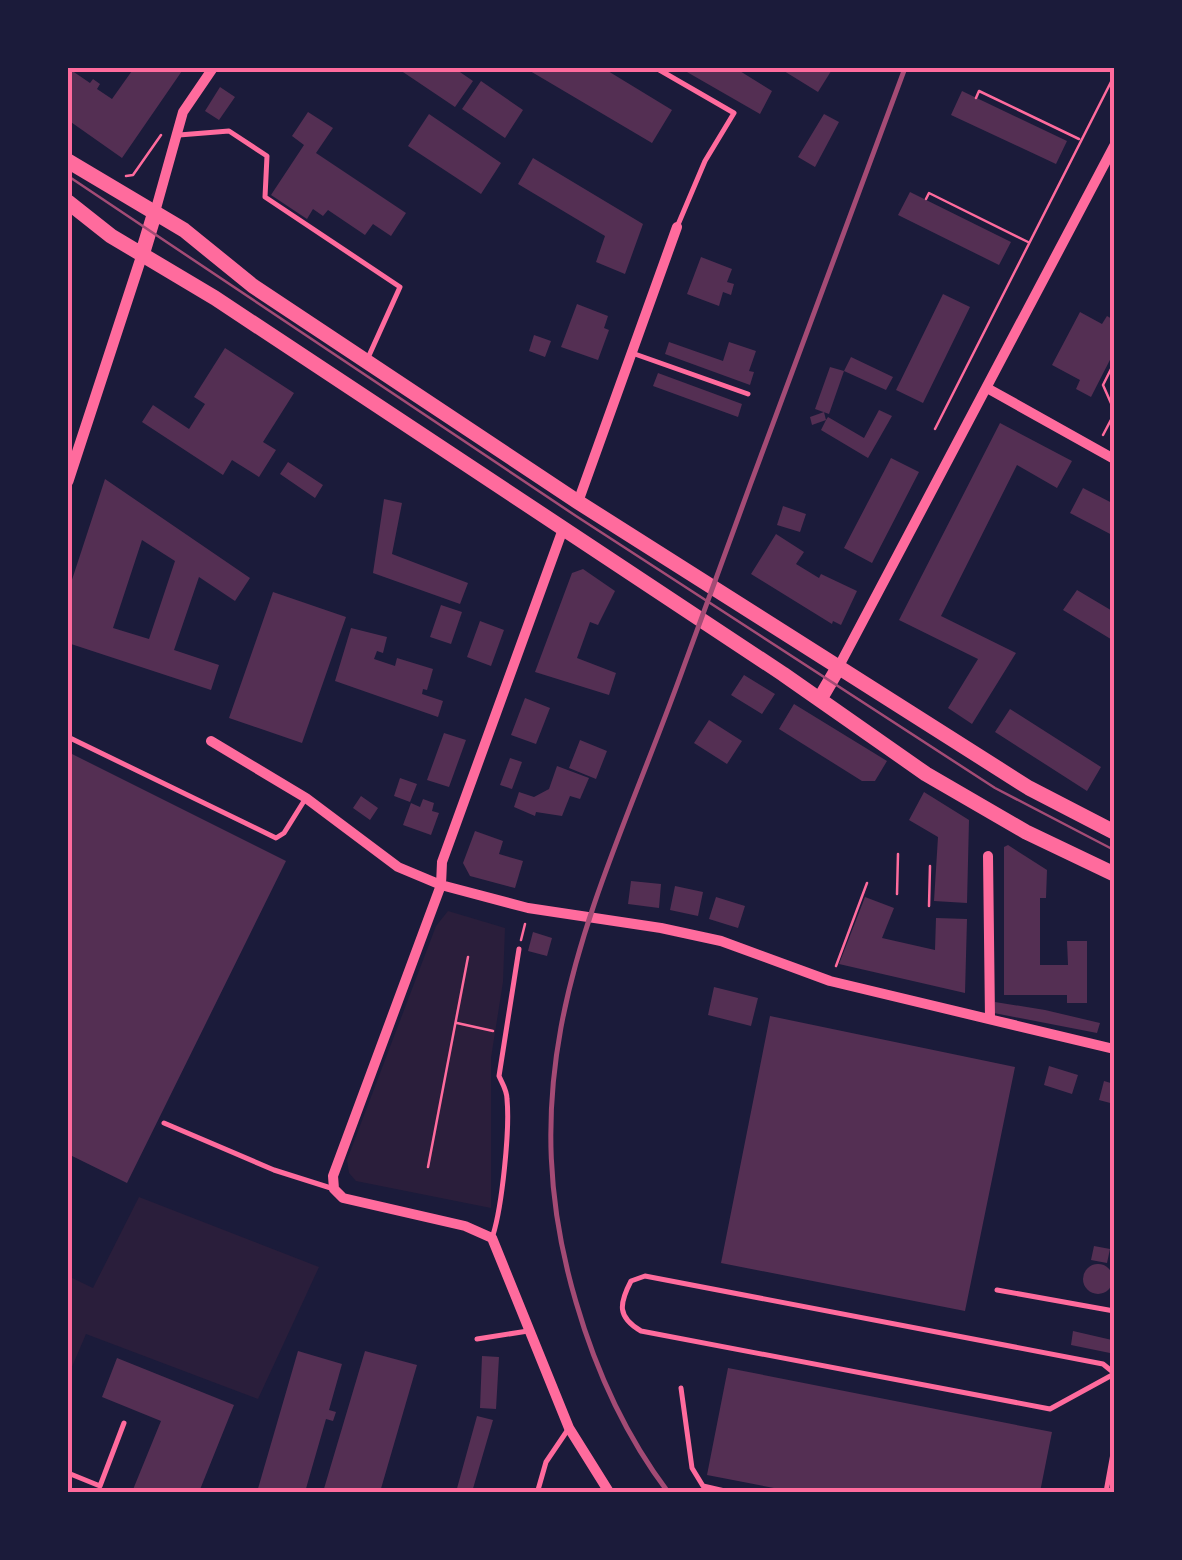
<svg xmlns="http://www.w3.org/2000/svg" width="1182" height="1560" viewBox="0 0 1182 1560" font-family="'Space Grotesk',sans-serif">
  <rect width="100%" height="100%" fill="#1b1b3a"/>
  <!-- green -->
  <path fill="#2a1e3b" d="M448,911L505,928L503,982L491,1058V1208L356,1181L349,1173L347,1160L436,926Z
    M139,1197L319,1267L258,1399L86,1334L68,1376V1276L93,1288Z"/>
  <!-- building -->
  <path fill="#542f53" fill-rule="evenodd" d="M68,68L90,83L93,79L100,84L97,89L112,99L134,68H184L122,158L68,120Z
    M397,68H454L473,81L455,107Z
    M525,68H603L672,110L652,143Z
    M680,68H735L772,91L760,114Z
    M786,68H833L818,92L784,71Z
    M481,81L523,110L505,138L462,109Z
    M220,87L235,97L219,120L205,111Z
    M962,91L1067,141L1056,164L951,115Z
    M308,112L333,128L316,153L406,213L391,236L373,224L365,235L328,210L323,216L313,209L307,219L271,195L304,145L292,136Z
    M429,114L501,163L481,194L408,146Z
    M824,114L839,122L815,167L798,157Z
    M533,158L643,224L625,274L596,262L605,236L518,184Z
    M910,192L1011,242L999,265L898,215Z
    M701,257L732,269L727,282L734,284L731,295L723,292L719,306L687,294Z
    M943,294L970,307L923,403L896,390Z
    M577,304L608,316L604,328L609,330L598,360L561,347Z
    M1080,312L1102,324L1107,316L1114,320V352L1091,397L1076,389L1080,380L1052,365Z
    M534,335L551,341L545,357L529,351Z
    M669,342L723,361L729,342L756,351L749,371L754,372L750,385L665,354Z
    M225,348L294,393L263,442L276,450L259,477L232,460L223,475L142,422L153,405L189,429L205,404L194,397Z
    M851,357L893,377L886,390L844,371Z
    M830,367L844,371L829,414L815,409Z
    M658,373L742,404L738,417L653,386Z
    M879,410L892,416L868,458L821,430L826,420L812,425L810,417L824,412L826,420L828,417L864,438Z
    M1000,423L1072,461L1057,488L1017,465L941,616L1016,653L972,724L948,708L978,659L899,620Z
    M891,458L919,472L872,563L844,548Z
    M288,462L323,485L315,498L280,474Z
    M105,479L250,578L235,601L199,577L174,650L219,665L211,690L68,643V592ZM142,540L175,561L149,639L113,628Z
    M1083,488L1114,504V536L1070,513Z
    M384,499L402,503L392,554L468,583L460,604L373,573Z
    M783,506L806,514L800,532L777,525Z
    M776,534L804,552L796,564L819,578L821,574L857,591L841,625L833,621L832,624L751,574Z
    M583,569L615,591L598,625L590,622L577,658L616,673L609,695L535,672L572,573Z
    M1077,590L1114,612V641L1063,610Z
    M273,592L346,617L302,743L229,718Z
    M441,605L462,612L451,644L430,637Z
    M480,621L504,630L491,666L467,657Z
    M351,628L387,637L383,653L377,651L374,659L395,666L397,658L433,669L427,690L423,689L422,694L443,701L438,717L335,681Z
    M744,675L775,694L762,714L731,695Z
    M525,698L550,708L536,744L511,735Z
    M794,704L887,761L875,781H862L779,729Z
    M1010,709L1101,767L1087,791L995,732Z
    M709,720L742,741L727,764L694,743Z
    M444,733L466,740L449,787L427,780Z
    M580,740L607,751L596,779L569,768Z
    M68,752L286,861L127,1183L68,1154Z
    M510,758L522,762L512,789L500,785Z
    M557,766L589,778L580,799L570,796L562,816L536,812L535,816L514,807L519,792L534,797L549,789Z
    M400,778L417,784L410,802L394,796Z
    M924,792L969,820L967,903L934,901L938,837L909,820Z
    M361,796L378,808L370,820L353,808Z
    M423,799L434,803L432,811L439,813L431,835L403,825L411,803L420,807Z
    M475,831L503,841L499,854L523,861L515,888L470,876L463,863Z
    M1008,845L1047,870L1046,898H1040V965H1068L1067,941H1087V1003H1067V995H1004V847Z
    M631,881L661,884L659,908L628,904Z
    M675,886L703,892L698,916L670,910Z
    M716,897L745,906L738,928L709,919Z
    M865,897L894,908L882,938L935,950L936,918L967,919L965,993L839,964Z
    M533,932L552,938L547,956L528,951Z
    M714,987L758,998L751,1026L708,1015Z
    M995,1002L1045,1010L1100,1023L1097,1033L994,1013Z
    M770,1016L1015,1067L965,1311L721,1263Z
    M1049,1066L1078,1075L1072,1094L1044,1085Z
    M1104,1081L1114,1084V1104L1099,1100Z
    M1094,1246L1110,1249L1107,1263L1091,1260Z
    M1083 1279a15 15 0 1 1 30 0a15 15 0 1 1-30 0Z
    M1073,1331L1112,1340L1110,1353L1071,1345Z
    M298,1351L342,1364L329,1410L336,1412L333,1421L326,1419L305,1492H257Z
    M365,1351L417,1365L380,1492H323Z
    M482,1356L499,1357L496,1409L480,1408Z
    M117,1358L234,1405L199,1492H132L161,1421L102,1397Z
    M728,1368L1052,1432L1040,1492H795L707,1475Z
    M477,1416L493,1420L472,1492H456Z"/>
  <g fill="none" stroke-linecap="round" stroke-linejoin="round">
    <!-- path -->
    <path stroke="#ff6b9d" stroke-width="2.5" d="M976,98L979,91L1079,139
      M126,176L133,175L161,135
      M926,199L929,193L1028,242
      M1114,363L1103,385L1114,410
      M935,429L1114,76
      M1103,435L1114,414
      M897,894L898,854
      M929,906L930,866
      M521,940L525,924
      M836,966L867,883
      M457,1023L493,1031
      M428,1167L468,957"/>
    <!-- service -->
    <path stroke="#ff6b9d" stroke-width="5" d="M656,68L734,113L705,161L677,227
      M179,135L229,131L267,156L265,197L400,287L367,360
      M632,353L748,394
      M68,737L276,838L284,833L304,801
      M164,1123L274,1170L334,1189
      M493,1235C502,1206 510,1130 507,1099C507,1090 502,1083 499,1076L519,949
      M997,1290L1114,1311
      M477,1339L528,1331
      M1114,1373L1103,1364L645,1276L631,1281C619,1304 617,1317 641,1331L1050,1409L1114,1374
      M681,1388L692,1468L703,1486L729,1492
      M68,1473L100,1486L124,1423
      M538,1490L546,1462L569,1428
      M1106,1492L1114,1448"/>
    <!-- minor -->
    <path stroke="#ff6b9d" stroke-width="10" d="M155,212L183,112L213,68
      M987,388L1114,459
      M578,502L677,227
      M563,529L442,862L441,885L333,1176L334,1189L343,1198L465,1226L492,1238L569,1428L609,1492
      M838,668L1114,146
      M211,741L306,798L398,867L441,885L528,908L661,928L721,941L830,981L1114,1049
      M988,856L990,1018"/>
    <!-- tertiary -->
    <path stroke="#ff6b9d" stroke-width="11" d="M68,481L142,255"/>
    <!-- primary -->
    <path stroke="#ff6b9d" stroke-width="15" d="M68,161L184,230L253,286L578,502L1029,788L1114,832
      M68,202L111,236L215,298L783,674L926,774L1026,832L1114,874
      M142,255L155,212
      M820,699L838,668"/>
    <!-- tram -->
    <path stroke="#a44b75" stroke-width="2.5" d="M68,176L576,516L995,788L1114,850"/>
    <!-- rail -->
    <path stroke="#a44b75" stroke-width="5" d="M668,1492C625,1435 596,1371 576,1302C503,1056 604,889 684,666C756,466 832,267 905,68"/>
  </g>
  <!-- border -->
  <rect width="1182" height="1560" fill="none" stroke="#1b1b3a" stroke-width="140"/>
  <rect x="70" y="70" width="1042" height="1420" fill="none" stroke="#ff6b9d" stroke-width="4"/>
</svg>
